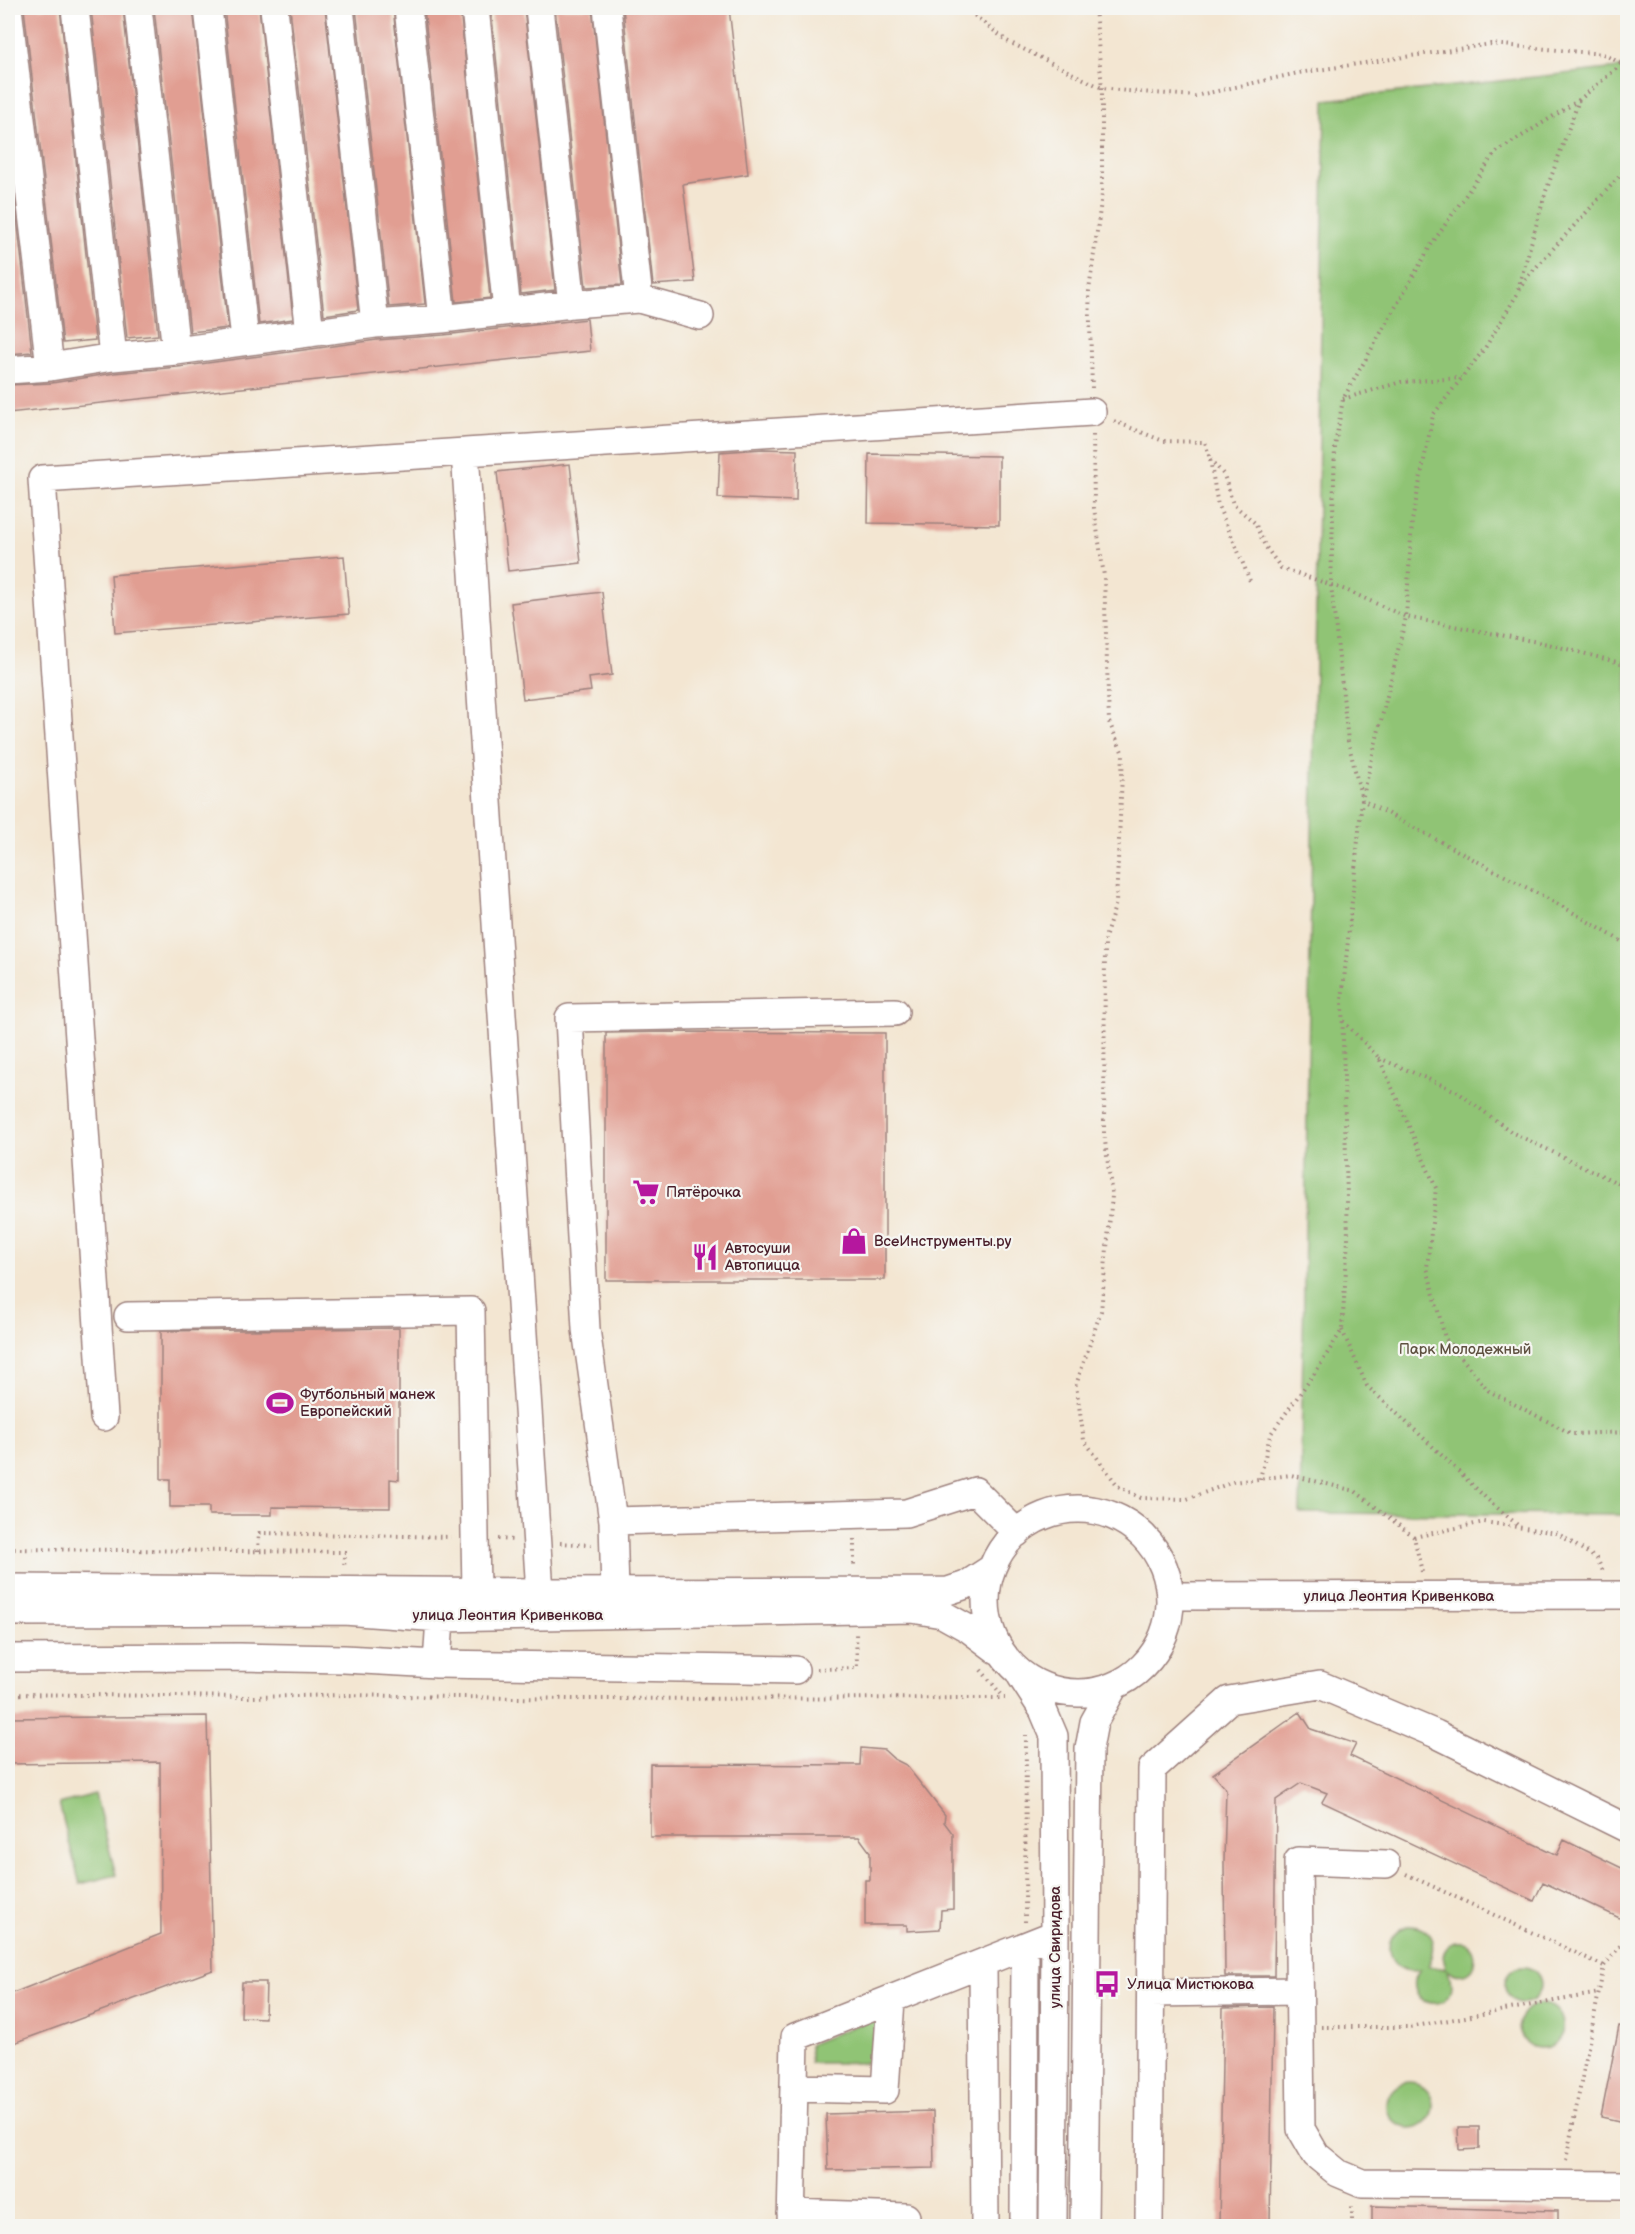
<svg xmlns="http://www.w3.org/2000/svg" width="1635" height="2234" viewBox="0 0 1635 2234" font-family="'Balsamiq Sans',sans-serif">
  <rect width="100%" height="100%" fill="#f6f6f2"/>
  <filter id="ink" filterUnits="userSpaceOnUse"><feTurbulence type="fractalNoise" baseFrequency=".0167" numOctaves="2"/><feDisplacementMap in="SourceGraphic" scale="12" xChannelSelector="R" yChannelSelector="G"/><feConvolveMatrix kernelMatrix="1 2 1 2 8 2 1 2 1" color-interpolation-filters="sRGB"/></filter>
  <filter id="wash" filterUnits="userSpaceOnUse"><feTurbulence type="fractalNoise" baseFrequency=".008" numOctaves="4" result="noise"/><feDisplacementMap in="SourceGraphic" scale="24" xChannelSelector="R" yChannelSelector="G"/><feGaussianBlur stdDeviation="1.35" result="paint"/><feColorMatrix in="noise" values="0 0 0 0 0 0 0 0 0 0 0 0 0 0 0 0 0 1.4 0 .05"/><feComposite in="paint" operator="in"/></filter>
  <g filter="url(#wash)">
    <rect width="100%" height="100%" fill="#f3e6d2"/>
    <!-- green -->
    <path fill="#90c475" stroke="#6d7250" stroke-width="1.5" d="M1627,67V1515L1300,1513L1325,100Z
      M95,1794L116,1875L80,1884L59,1804Z
      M1407,1926C1434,1925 1439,1946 1428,1966L1446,1969L1443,1955C1445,1949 1449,1944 1456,1942C1484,1937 1480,1988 1448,1971C1457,1993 1444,2012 1420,1999C1413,1989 1412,1980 1420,1970C1388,1977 1376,1938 1407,1926Z
      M1505 1985a18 18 0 1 1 36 0a18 18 0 1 1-36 0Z
      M1519 2026a22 22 0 1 1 44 0a22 22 0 1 1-44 0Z
      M879,2016L874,2063H810V2044Z
      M1387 2105a23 23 0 1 1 46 0a23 23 0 1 1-46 0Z"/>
    <g id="blocks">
      <!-- building -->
      <path fill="#e19e92" d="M24,8H60L95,340L63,343Z
        M91,8H123L158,335L127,338Z
        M154,8H193L228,328L190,332Z
        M224,8H259L293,319L259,324Z
        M290,8H325L358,310L324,315Z
        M356,8H393L425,304L389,307Z
        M424,8H460L490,298L456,302Z
        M491,8H524L555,290L521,294Z
        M555,8H592L622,285L586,287Z
        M623,8H729L748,174L683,184L695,282L653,285Z
        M8,139L32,352L8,354Z
        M587,319L590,351L8,413V385L52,383L115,373L178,367L377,340L444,335Z
        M763,449L797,450L796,501L718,498L720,452Z
        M869,454L999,456V525L868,523Z
        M570,464L581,563L508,571L497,472Z
        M344,556L349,614L115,633L111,575Z
        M602,592L612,675L589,678L591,691L523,699L511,603Z
        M666,1032L885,1033V1280H606V1033Z
        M399,1328V1480L390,1479V1508L272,1507V1515H209V1507H170V1479H161V1331Z
        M1300,1712L1311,1729L1356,1744L1350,1756L1557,1855L1564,1840L1628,1871V1922L1543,1882L1534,1901L1322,1802L1327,1793L1301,1783L1276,1800L1274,1976H1225L1224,1861L1226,1789L1213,1774Z
        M207,1716L213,1970L14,2043L8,2028V1995L161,1934L160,1762L8,1764V1718Z
        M861,1748L884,1750L894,1759L906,1765L945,1815L944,1822L953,1834V1909L941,1910L940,1929L907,1931V1925H865V1880H870V1852L859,1837H650V1764L860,1765Z
        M242,1982H266L265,2018L241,2017Z
        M1273,2007L1270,2226H1219L1223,2008Z
        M1619,2026L1628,2027V2123L1601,2117Z
        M933,2111L934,2168L828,2170L826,2114Z
        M1458,2127H1479V2149L1459,2150Z
        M1372,2206L1558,2211V2226H1372Z"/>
    </g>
  </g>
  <g filter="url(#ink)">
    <use href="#blocks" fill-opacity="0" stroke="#9e827e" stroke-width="1.5"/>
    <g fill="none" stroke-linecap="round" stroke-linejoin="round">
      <defs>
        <path id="minor" d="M8,8L50,367
          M75,8L113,357
          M138,8L176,351
          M208,8L245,340
          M274,8L310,333
          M340,8L375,324
          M408,8L442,319
          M475,8L507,311
          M539,8L572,304
          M607,8L639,299
          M8,370L50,367L113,357L176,351L375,324L442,319L572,304L639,299L700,316
          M128,1316L471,1311L476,1591
          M104,1417L42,479L465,452
          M986 1601a92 92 0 1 1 184 0a92 92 0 1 1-184 0Z
          M613,1521L586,1329L569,1018L895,1012
          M8,1588L540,1592L948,1591L966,1585L989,1570
          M540,1592L465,452L1092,412
          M615,1592L613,1521L906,1513L975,1491L1017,1533
          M1171,1596L1628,1595
          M8,1612L344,1611L440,1618L912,1609L942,1614L969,1629L997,1650
          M8,1658L240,1657L344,1659L437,1664L795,1670
          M437,1664L440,1618
          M1021,1676L1043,1710L1054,1736L1055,1934L1053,2226
          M1386,1864L1298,1861L1301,2129L1316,2155L1338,2173L1362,2183L1628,2185
          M983,1964L985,2226
          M1151,1993L1299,1991
          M794,2088L885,2090L891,2000
          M791,2213L906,2217L905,2226
          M791,2226L795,2037L1055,1934
          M1024,2226L1025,1946
          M1084,2226L1089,1749L1094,1722L1112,1690
          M1149,2226L1152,1769L1229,1700L1320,1685L1436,1734L1628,1829"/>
      </defs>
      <!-- minor casing -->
      <use href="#minor" stroke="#9e827e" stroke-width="30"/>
      <!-- path -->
      <path stroke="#9e827e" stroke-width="4" stroke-dasharray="1.5 4.5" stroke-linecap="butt" d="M965,8L1007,41L1102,88L1127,91L1195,96L1298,73L1491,44L1603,54L1628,67
        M1579,100L1495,153L1431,245L1343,399L1335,446L1331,585L1348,741L1362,800L1565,908L1628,945
        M1518,289L1546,191L1579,100L1622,64
        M1092,388L1089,291L1102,194V88L1095,8
        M1343,399L1401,382L1461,378
        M1114,421L1163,441L1205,442L1210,459L1218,506L1236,546L1250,581
        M1093,435L1094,508L1104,576L1109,722L1123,754L1116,903L1105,938L1104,1133L1112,1196L1101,1311L1076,1385L1084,1440L1118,1486L1141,1498L1187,1499L1233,1482L1291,1475L1355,1491L1414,1537L1422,1572
        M1210,459L1224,475L1233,504L1255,523L1265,546L1281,568L1346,590L1406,617L1548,644L1628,665
        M1343,1021L1379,1058L1436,1188L1427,1268L1445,1338L1489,1391L1572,1434L1628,1432
        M1379,1058L1456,1091L1513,1133L1628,1188
        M1342,1330L1367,1386L1430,1444L1488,1500L1520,1527
        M1260,1479L1270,1435L1317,1370L1342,1330L1348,1239L1342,1000L1362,800L1406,617L1412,521L1433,415L1485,348L1528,276L1628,167
        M1414,1537L1484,1522L1557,1533L1597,1559L1604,1573
        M498,1539L514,1540
        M854,1539V1567
        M560,1543L592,1545
        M8,1549L345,1552L344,1568
        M258,1551L259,1533L451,1537
        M817,1669L857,1668L856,1632
        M981,1670L1001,1694
        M8,1694L250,1697L344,1695L573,1699L1005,1698
        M1406,1874L1604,1966
        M1025,1922L1026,1735
        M1321,2027H1410L1599,1993
        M1566,2160L1604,1966L1628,1936
        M1352,2226V2203"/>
      <!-- minor -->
      <use href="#minor" stroke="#fff" stroke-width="27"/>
    </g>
  </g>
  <!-- icons -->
  <defs>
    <symbol id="supermarket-bare" viewBox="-9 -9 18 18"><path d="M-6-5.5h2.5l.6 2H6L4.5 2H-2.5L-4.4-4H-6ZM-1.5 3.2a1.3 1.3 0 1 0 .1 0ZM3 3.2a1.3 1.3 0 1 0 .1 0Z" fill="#b5179e" stroke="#f6f6f2" stroke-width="2.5" paint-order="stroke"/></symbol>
    <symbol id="shop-bare" viewBox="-9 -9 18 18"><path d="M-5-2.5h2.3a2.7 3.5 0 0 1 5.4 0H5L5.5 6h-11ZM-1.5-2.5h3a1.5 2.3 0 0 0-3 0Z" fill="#b5179e" stroke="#f6f6f2" stroke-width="2.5" paint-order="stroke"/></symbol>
    <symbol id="restaurant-bare" viewBox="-9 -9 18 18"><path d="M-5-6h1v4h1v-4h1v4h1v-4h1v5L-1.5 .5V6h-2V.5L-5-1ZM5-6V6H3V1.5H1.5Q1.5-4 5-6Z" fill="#b5179e" stroke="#f6f6f2" stroke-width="2.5" paint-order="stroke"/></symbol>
    <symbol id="stadium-bare" viewBox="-9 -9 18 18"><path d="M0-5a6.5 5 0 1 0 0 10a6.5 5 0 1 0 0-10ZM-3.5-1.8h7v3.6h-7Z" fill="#b5179e" stroke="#f6f6f2" stroke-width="2.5" paint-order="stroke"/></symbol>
    <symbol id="bus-bare" viewBox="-9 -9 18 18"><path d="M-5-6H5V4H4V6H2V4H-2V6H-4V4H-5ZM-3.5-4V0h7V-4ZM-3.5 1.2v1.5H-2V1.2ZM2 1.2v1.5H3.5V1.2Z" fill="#b5179e" stroke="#f6f6f2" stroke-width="2.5" paint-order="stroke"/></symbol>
  </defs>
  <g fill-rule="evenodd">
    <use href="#supermarket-bare" x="627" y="1173" width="38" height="38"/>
    <use href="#shop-bare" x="835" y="1222" width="38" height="38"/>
    <use href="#restaurant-bare" x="686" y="1238" width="38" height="38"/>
    <use href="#stadium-bare" x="261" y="1384" width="38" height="38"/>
    <use href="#bus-bare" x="1088" y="1965" width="38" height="38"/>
  </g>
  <g text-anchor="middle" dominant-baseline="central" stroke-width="4.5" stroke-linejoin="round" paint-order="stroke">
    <!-- poi labels -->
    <g font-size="15" fill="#4a1f2b" stroke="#f6f6f2" text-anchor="start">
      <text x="666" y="1192">Пятёрочка</text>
      <text x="874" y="1241">ВсеИнструменты.ру</text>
      <text x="725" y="1248">Автосуши<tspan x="725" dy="17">Автопицца</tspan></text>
      <text x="300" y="1394">Футбольный манеж<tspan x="300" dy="17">Европейский</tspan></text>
      <text x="1127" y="1984">Улица Мистюкова</text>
    </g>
    <!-- park labels -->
    <g font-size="15" fill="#5f5141" stroke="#f6f6f2">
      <text x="1465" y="1349">Парк Молодежный</text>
    </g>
    <!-- street labels -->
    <g font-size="15" fill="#4a1f2b" stroke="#f6f6f2">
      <text x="1399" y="1596">улица Леонтия Кривенкова</text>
      <text x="508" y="1615">улица Леонтия Кривенкова</text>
      <text transform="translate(1055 1947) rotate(-90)">улица Свиридова</text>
    </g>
  </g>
  <!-- margin -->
  <rect width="1635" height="2234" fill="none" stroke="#f6f6f2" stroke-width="30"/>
</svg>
